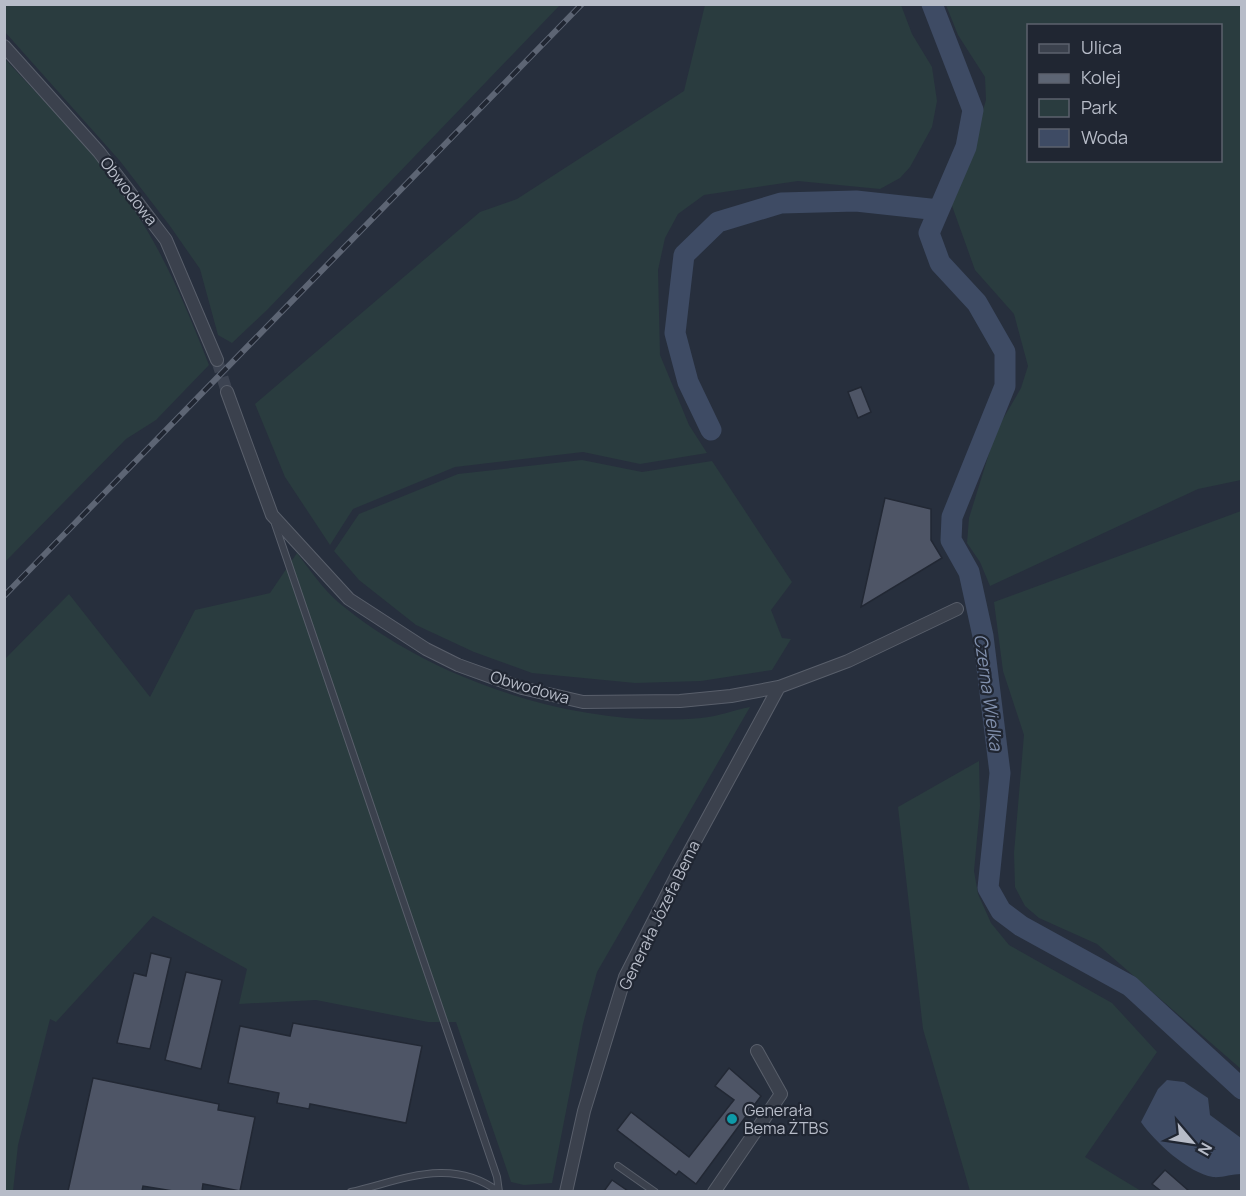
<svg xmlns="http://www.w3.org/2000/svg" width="1246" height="1196" viewBox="0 0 1246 1196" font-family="Manrope,sans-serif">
  <rect width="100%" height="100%" fill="#272f3d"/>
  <!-- green -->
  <path fill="#2a3c3f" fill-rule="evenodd" d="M4,5L5,4L560,5L267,310L232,343L218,335L200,269L170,226L120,161L5,32Z
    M705,5H901L912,34L932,67L937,101L932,127L910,167L900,178L880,189L798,181L704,195L678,214L665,238L658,270L660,355L689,425L707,453L640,464L583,452L455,467L353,509L330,545L285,477L255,404L480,212L517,199L684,91Z
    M946,5H1241V480L1198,489L990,586L980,562L967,543L969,518L996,431L1021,388L1028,366L1014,314L975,270L951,203L957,160L979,124L986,100L985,77L958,35ZM1028,26H1220V160H1028Z
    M5,59C48,106 95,151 131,205C165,255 187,309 209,365L156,420L126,439L5,562Z
    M582,460L642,472L712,461L792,582L771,610L782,638L791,639L772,670L701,681L635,683L532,673L474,652L416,625L359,580L334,551L359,514L458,474Z
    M1241,511H1242L1241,1069L1097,944L1039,918L1025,906L1015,887L1014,853L1024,735L1003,671L994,602Z
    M297,553C310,570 323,589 338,602C432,681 579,729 701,718C717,717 734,710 750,707L597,972L583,1024L552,1183L524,1185L511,1182L456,1022H428L316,1000L239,1004L247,969L153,916L56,1022L50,1019L18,1145L13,1191L5,1192V659L69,594L150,697L195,610L270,593Z
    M979,761L980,806L974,871L978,894L991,923L1009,945L1112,1003L1157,1052L1085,1157L1141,1191H970L923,1029L898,807Z"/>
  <!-- water -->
  <path fill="#3e4b64" d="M1167,1080L1184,1082L1208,1098L1210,1115L1241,1138V1174C1232,1174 1221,1178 1213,1177C1188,1173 1154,1141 1141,1122L1158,1089Z"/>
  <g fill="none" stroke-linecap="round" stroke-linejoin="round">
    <!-- river -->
    <path stroke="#3e4b64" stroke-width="21" d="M932,4L973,110L966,147L929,233L940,263L977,303L1005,352V386L952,517L951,540L969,572L983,636L1000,773L988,888L1001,911L1021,926L1130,986L1242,1089
      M711,430L688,382L675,333L684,255L718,222L781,203L856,201L939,210"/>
  </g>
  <!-- building -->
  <path fill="#4e5566" stroke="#222834" stroke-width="1.5" d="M861,387L871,412L858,418L848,392Z
    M885,498L931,509V540L942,558L861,607Z
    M151,953L171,958L150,1049L117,1043L134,973L146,976Z
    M186,972L222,980L201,1069L165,1060Z
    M293,1023L422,1046L406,1123L310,1104L309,1109L277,1103L279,1093L228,1083L240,1026L290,1036Z
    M729,1068L761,1096L696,1184L679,1171L676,1175L617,1130L631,1112L689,1157L734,1100L715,1086Z
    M93,1078L219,1104L218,1110L255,1117L240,1191L203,1184L202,1191H173L143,1186L142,1191H68Z
    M1165,1170L1189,1191H1161L1152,1184Z
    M612,1180L628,1191H604Z"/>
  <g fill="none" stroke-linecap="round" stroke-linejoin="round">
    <!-- street-tunnel -->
    <path stroke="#3d4452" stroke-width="12" stroke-dasharray="12 6" stroke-linecap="butt" d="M217,360L227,392"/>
    <defs>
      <path id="lane" d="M275,524L497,1177L499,1192
        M618,1166L655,1192
        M351,1192C403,1180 451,1156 499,1192"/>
      <path id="street" d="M4,46L99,152L166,240L217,360
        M227,392L272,515L349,599L426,649L458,665L522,688L583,702L680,701L731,696L779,687L848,661L957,609
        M566,1192L584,1111L625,977L680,869L779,687
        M714,1192L781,1094L757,1051"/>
    </defs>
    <!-- lane casing -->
    <use href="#lane" stroke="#595f6b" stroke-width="8"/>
    <!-- street casing -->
    <use href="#street" stroke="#595f6b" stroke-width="14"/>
    <!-- lane -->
    <use href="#lane" stroke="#3b414d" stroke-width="6"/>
    <!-- street -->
    <use href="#street" stroke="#3b414d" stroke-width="12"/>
    <defs>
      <path id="rail" d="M4,596L582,4"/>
    </defs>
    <!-- rail casing -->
    <use href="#rail" stroke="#5d6574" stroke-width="6"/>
    <!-- rail -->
    <use href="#rail" stroke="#202632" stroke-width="4" stroke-dasharray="11" stroke-linecap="butt"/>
  </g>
  <!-- markers -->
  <circle fill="#0f9aa8" stroke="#202632" stroke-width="2" cx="732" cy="1119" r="6"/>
  <g text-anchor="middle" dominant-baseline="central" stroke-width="4.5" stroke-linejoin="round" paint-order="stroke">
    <!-- street labels -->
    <g font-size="16" fill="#b7bcc8" stroke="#202632">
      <text transform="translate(129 191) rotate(52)">Obwodowa</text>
      <text transform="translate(530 687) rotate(16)">Obwodowa</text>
      <text transform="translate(659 915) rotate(-64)">Generała Józefa Bema</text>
    </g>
    <!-- poi labels -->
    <g font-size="16" fill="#b7bcc8" stroke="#202632" text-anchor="start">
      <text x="744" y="1110">Generała<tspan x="744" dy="18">Bema ŻTBS</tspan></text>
    </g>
    <!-- water labels -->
    <g font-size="18" font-style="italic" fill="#8190ad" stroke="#202632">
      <text transform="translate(989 692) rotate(82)">Czerna Wielka</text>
    </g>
  </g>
  <!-- border -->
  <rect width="1246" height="1196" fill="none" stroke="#b7bcc8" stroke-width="12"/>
  <!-- legend -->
  <rect x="1027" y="24" width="195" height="138" fill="#202632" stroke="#5c626e" stroke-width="1.5"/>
  <rect x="1039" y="44" width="30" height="9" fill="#3b414d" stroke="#5c626e" stroke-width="1.5"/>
  <text x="1081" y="54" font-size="18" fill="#b7bcc8">Ulica</text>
  <rect x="1039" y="74" width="30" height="9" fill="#5d6574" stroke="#5c626e" stroke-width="1.5"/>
  <text x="1081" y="84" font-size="18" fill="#b7bcc8">Kolej</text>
  <rect x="1039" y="99" width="30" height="18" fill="#2a3c3f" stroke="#5c626e" stroke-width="1.5"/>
  <text x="1081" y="114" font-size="18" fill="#b7bcc8">Park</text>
  <rect x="1039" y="129" width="30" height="18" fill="#3e4b64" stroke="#5c626e" stroke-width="1.5"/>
  <text x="1081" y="144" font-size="18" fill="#b7bcc8">Woda</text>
  <!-- north arrow -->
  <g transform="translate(1192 1142) rotate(119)" stroke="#202632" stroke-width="4.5" paint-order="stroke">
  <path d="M0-4.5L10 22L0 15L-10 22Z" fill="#b7bcc8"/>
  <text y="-9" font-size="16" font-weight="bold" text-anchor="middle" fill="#b7bcc8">N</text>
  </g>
</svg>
